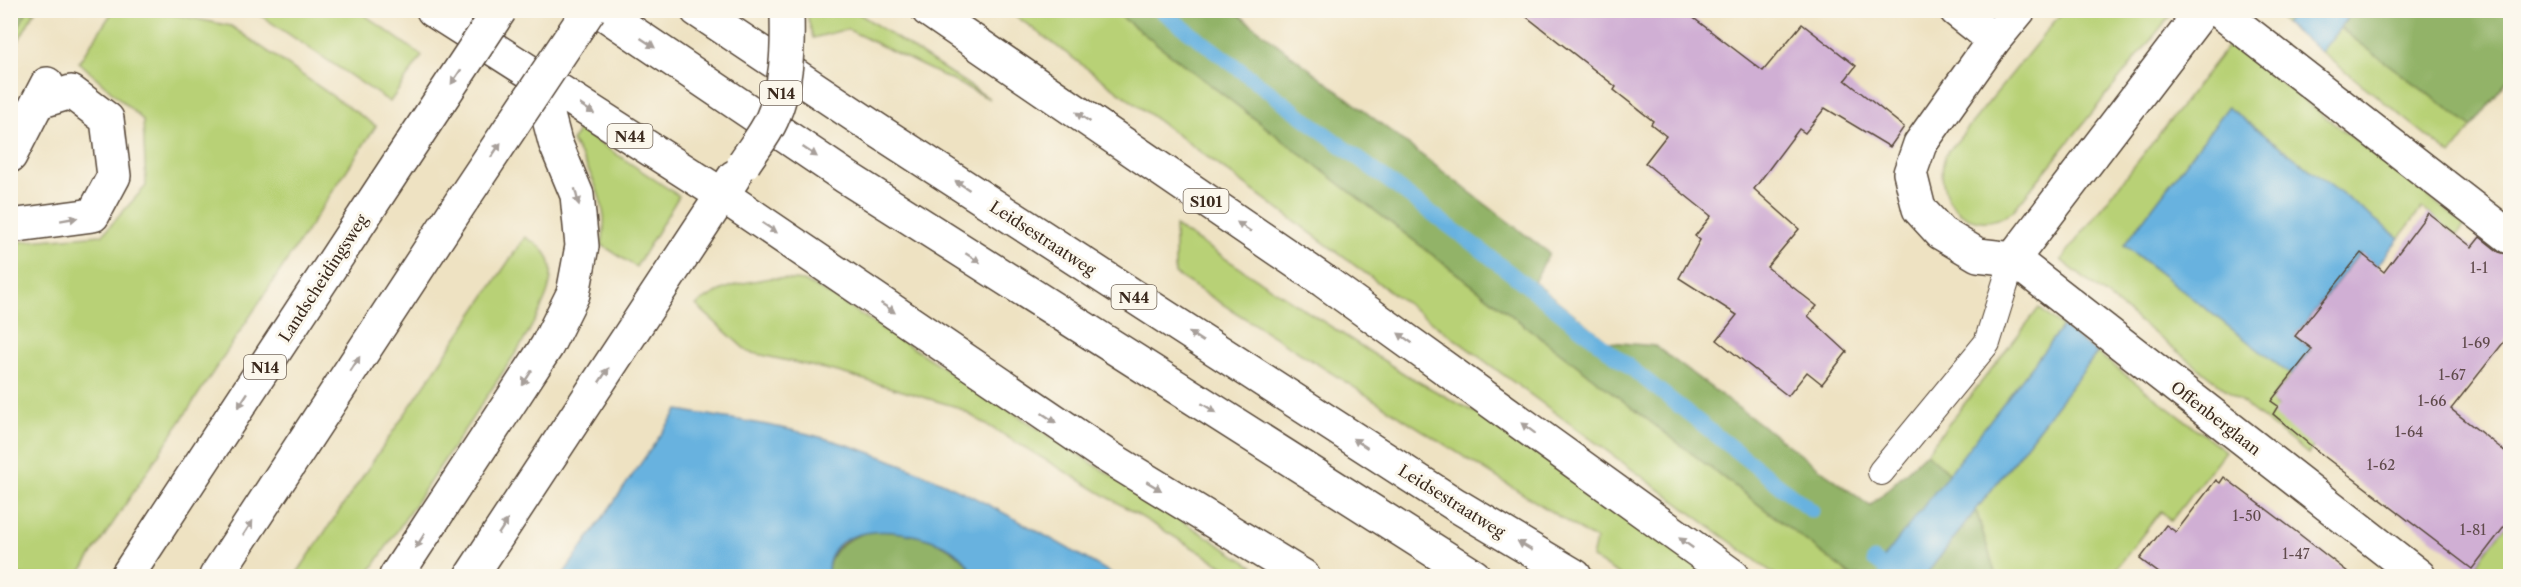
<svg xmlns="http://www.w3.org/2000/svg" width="2521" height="587" viewBox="0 0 2521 587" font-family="'Libre Caslon Text',serif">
  <rect width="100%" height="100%" fill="#fbf7ec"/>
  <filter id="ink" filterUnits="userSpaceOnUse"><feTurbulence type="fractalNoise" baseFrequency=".0167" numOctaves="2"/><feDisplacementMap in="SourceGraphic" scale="12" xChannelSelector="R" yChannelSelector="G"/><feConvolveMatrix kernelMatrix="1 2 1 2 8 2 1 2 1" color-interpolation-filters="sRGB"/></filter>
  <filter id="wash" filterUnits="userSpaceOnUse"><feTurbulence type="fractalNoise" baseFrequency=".008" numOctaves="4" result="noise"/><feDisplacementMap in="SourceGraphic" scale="24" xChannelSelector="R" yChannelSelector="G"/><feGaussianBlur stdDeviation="1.35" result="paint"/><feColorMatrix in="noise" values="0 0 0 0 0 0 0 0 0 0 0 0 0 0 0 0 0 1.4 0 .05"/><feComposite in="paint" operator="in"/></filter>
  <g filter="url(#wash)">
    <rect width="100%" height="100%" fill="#eee2c2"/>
    <!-- green -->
    <path fill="#b8d176" stroke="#7a7e4a" stroke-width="1.5" d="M11,11H35L11,54Z
      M113,11H157L231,26L376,126L78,576H11V252L16,242L102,235L146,186L143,120L79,62Z
      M254,11H359L422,56L390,102Z
      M806,11H855L990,99L847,29L813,38Z
      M1009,11H1114L1852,576H1777Z
      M2063,11H2174L2013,211C1972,241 1931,200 1945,156Z
      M2276,11H2296L2285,24Z
      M2340,28L2472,127L2451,155L2321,52Z
      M2230,43L2465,225L2457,236L2422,208L2399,238L2228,107L2124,245L2291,375L2271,400L2314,446L2308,454L2061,260Z
      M579,129L679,196L636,267L602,245C603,236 605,225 604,216C600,189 586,163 572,141Z
      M1175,226L1406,375L1520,437L1718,576H1622L1592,558L1596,540L1175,274Z
      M525,237C531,241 540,245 544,251C565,276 535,319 523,342L367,576H295Z
      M771,278L804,281L832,296L1268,576H1240L957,407L838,372L748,352L696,305C723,286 739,283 771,278Z
      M2039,308L2062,327L1950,473L1926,453Z
      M2097,353L2225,451L2171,521L2161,511L2116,569L2125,576H1996L1976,510Z
      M2510,519V576H2481L2472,570Z"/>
    <!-- forest -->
    <path fill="#92b367" stroke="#666e42" stroke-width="1.5" d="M11,10L27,11L11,41L10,11Z
      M1114,11H1234L1549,253L1534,282L1609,342L1655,346L1870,506L1926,453L1950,473L1877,568L1887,576H1852Z
      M2353,11H2510V77L2472,127L2340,28Z
      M1976,510L1996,576H1925Z
      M872,531C910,531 956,540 975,576H828C826,550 849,536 872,531Z"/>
    <!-- water -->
    <path fill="#67b2df" stroke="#516e7e" stroke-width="1.5" d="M2296,10H2353V11L2321,52L2285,24Z
      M2228,107L2399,238L2377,266L2360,253L2295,336L2311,349L2291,375L2124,245Z
      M2062,327L2097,353L1925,576H1887L1876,568Z
      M678,410C722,418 768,423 812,435C921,462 1019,520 1116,576H975C969,565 962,556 951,549C917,529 825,514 828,576H562Z"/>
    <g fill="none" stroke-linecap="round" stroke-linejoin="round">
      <!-- stream -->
      <path stroke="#67b2df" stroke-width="15" d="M1160,10L1485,253L1812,511
        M1874,560L1896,576"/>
    </g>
    <g id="blocks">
      <!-- building -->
      <path fill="#d0afd4" d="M1518,10H1683L1763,71L1802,24L1856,66L1845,80L1904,127L1890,147L1825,108L1805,133L1799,129L1754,189L1799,229L1767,267L1817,306L1808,316L1847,352L1822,384L1807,372L1788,396L1717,340L1737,315L1679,278L1700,240L1695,236L1711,216L1645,163L1666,136L1651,124L1653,121L1614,90L1616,87Z
        M2428,213L2472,247L2480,237L2499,252L2511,255V333L2451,409L2511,456V518L2472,569L2316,450L2273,414L2278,406L2271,401L2312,349L2295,336L2361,253L2384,272Z
        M2224,477L2294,530L2353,576H2163L2140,559L2166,525L2176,532L2216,480L2220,483Z"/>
    </g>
  </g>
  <g filter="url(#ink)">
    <use href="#blocks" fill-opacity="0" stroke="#564637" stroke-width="1.5"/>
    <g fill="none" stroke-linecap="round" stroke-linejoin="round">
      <defs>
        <path id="service" d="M1881,472L1987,343L2013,259"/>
        <path id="minor" d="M1956,10L1994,40
          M2019,10L1994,40L1920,144L1910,173L1919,209L1941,233L1978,255L2013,259L2419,576
          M2218,10L2510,237
          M10,156L47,84
          M10,226L93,215L114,176L107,119L71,92L39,102
          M2013,259L2203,10"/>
        <path id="primary" d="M433,10L722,195L1105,455L1303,576
          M599,10L846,177L1474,576
          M697,10L877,130L1456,505L1575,576
          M928,10L1324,281L1733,576
          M127,576L402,158
          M216,576L463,199
          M396,576L547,346L573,294L582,246L577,195L555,142L538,77
          M471,576L734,177"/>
      </defs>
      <!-- service casing -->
      <use href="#service" stroke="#564637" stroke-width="28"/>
      <!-- minor casing -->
      <use href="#minor" stroke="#564637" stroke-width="36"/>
      <!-- primary casing -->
      <use href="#primary" stroke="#564637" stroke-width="36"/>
      <!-- service -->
      <use href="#service" stroke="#fff" stroke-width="26"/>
      <!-- minor -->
      <use href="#minor" stroke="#fff" stroke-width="33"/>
      <!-- primary -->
      <use href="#primary" stroke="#fff" stroke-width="33"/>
      <defs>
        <path id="primary-bridge" d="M402,158L500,10
          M744,163C753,149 765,135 772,119C787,86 788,50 787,14
          M463,199L589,10"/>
      </defs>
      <!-- primary-bridge casing -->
      <use href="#primary-bridge" stroke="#564637" stroke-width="36" stroke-linecap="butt"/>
      <!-- primary-bridge -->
      <use href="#primary-bridge" stroke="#fff" stroke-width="33"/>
    </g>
    <!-- one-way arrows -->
    <defs><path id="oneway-solid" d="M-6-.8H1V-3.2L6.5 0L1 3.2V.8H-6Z" transform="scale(1.5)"/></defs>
    <g fill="#a79f9a">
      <use href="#oneway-solid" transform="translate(648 43) rotate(34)"/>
      <use href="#oneway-solid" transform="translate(456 77) rotate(124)"/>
      <use href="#oneway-solid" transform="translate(587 109) rotate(33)"/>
      <use href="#oneway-solid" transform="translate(1083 117) rotate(-146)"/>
      <use href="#oneway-solid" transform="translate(496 150) rotate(-56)"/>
      <use href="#oneway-solid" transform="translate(810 152) rotate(34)"/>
      <use href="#oneway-solid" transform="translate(962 185) rotate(-147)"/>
      <use href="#oneway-solid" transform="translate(577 197) rotate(76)"/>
      <use href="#oneway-solid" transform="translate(69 219) rotate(-10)"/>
      <use href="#oneway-solid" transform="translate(1244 227) rotate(-146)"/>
      <use href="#oneway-solid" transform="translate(770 228) rotate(34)"/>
      <use href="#oneway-solid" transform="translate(973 258) rotate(32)"/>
      <use href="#oneway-solid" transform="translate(888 308) rotate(34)"/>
      <use href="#oneway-solid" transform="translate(1196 337) rotate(-147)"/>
      <use href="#oneway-solid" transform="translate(1405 338) rotate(-145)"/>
      <use href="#oneway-solid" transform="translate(355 364) rotate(-57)"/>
      <use href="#oneway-solid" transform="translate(604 375) rotate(-56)"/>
      <use href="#oneway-solid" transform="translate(527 378) rotate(123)"/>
      <use href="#oneway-solid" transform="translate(243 400) rotate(123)"/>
      <use href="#oneway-solid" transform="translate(1209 408) rotate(32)"/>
      <use href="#oneway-solid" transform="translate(1049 418) rotate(34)"/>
      <use href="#oneway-solid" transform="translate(1528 428) rotate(-143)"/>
      <use href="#oneway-solid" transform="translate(1360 443) rotate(-147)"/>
      <use href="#oneway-solid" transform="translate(1154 486) rotate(31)"/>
      <use href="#oneway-solid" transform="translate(503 527) rotate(-57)"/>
      <use href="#oneway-solid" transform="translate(248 528) rotate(-57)"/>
      <use href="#oneway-solid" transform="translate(420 541) rotate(123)"/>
      <use href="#oneway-solid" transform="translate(1686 543) rotate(-144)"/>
      <use href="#oneway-solid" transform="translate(1525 546) rotate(-149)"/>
    </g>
  </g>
  <g text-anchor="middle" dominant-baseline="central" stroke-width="6" stroke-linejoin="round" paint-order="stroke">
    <!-- number labels -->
    <g font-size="14" fill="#604b4c">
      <text x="2479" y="268">1-1</text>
      <text x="2476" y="343">1-69</text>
      <text x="2452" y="375">1-67</text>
      <text x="2432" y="401">1-66</text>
      <text x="2409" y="432">1-64</text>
      <text x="2381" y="465">1-62</text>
      <text x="2247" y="516">1-50</text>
      <text x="2473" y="530">1-81</text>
      <text x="2296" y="554">1-47</text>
    </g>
    <!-- shield labels -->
    <g fill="#fbf7ec" stroke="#75685c" stroke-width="1.5">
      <rect x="760" y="81" width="42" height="24" rx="4.5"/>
      <rect x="607.5" y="124" width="45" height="24" rx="4.5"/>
      <rect x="1183.5" y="189" width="45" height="24" rx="4.5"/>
      <rect x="1111.5" y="285" width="45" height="24" rx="4.5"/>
      <rect x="244" y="355" width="42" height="24" rx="4.5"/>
    </g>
    <g font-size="15" font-weight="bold" fill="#3b2a1e">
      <text x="781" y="93">N14</text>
      <text x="630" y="136">N44</text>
      <text x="1206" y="201">S101</text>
      <text x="1134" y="297">N44</text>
      <text x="265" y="367">N14</text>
    </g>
    <!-- street labels -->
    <g font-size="16" fill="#3b2a1e" stroke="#fbf7ec">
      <text transform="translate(1043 238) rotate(33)">Leidsestraatweg</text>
      <text transform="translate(323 278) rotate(-57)">Landscheidingsweg</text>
      <text transform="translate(2216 418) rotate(38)">Offenberglaan</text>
      <text transform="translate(1452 501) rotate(32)">Leidsestraatweg</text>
    </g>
  </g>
  <!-- margin -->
  <rect width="2521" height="587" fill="none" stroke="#fbf7ec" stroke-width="36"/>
</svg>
